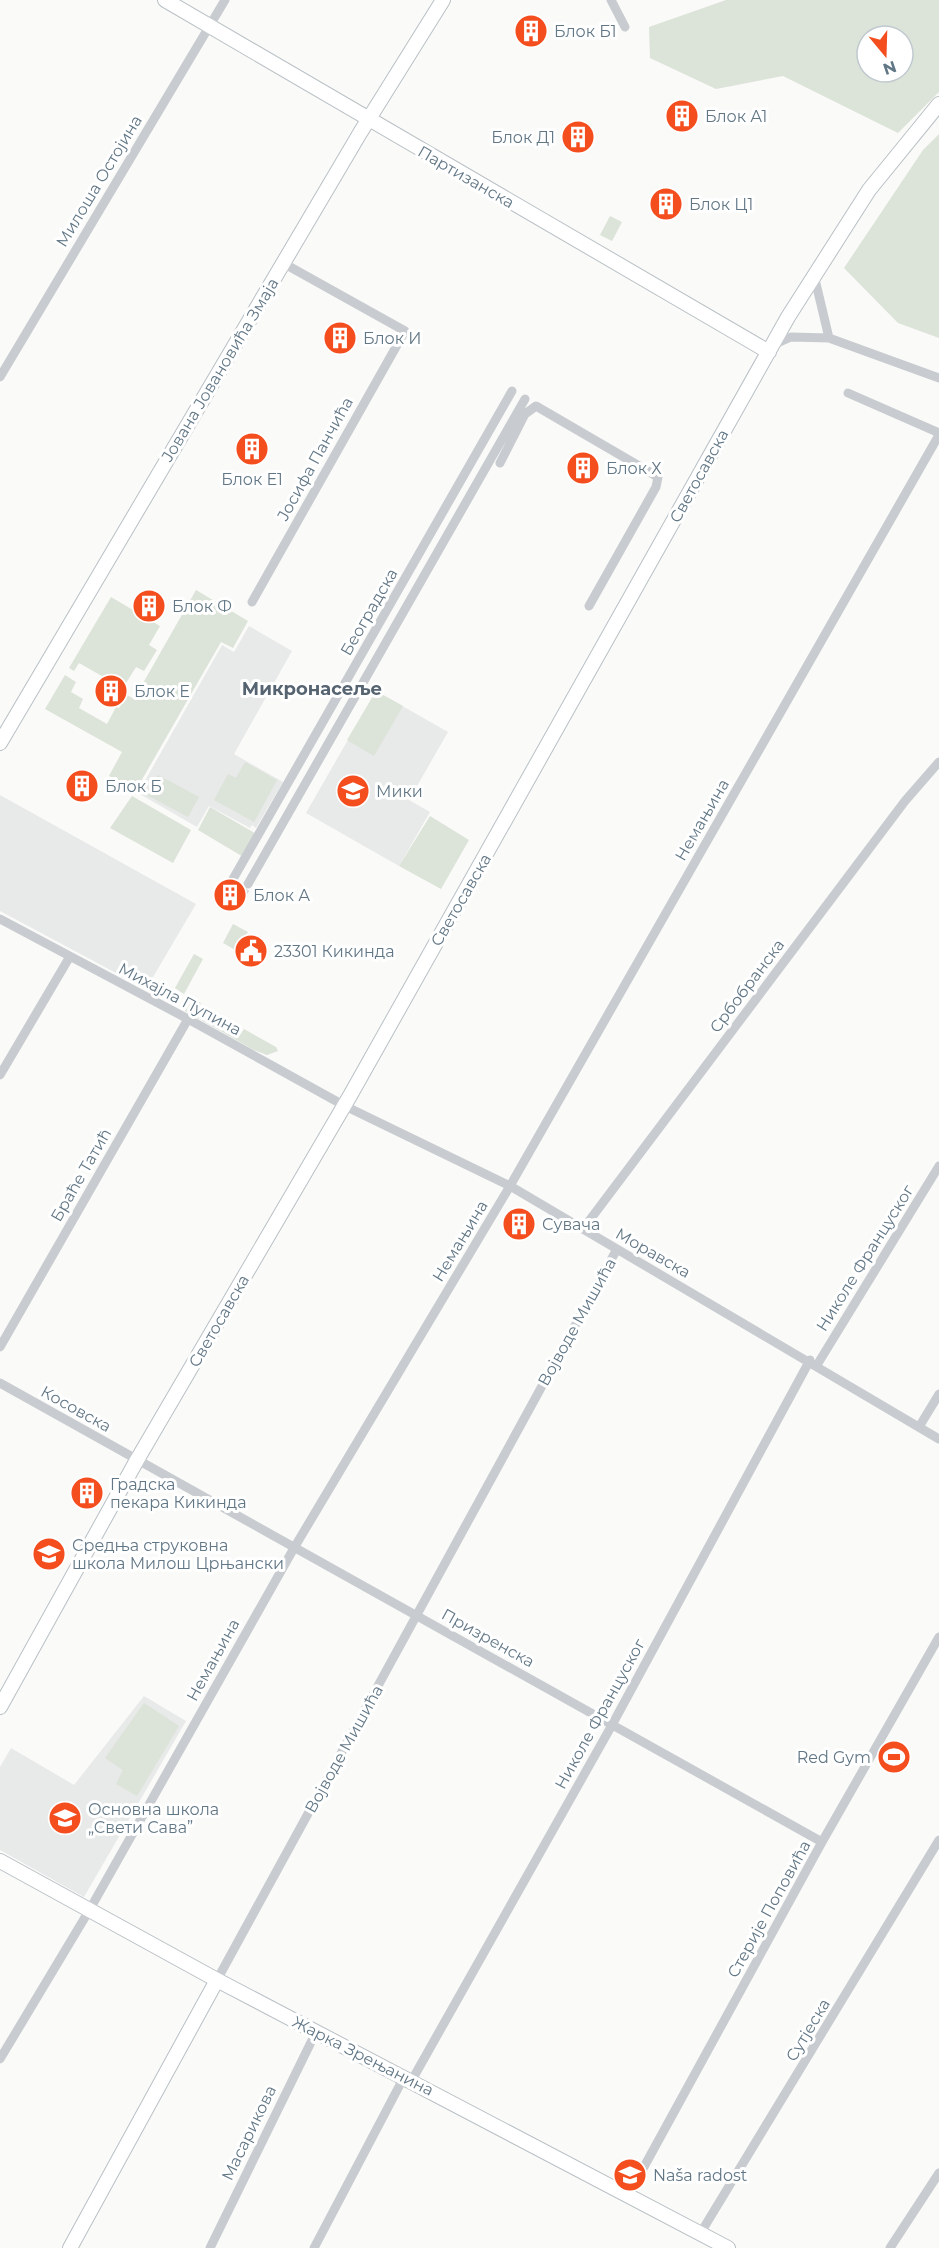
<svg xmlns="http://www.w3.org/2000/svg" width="939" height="2248" viewBox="0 0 939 2248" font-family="Montserrat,sans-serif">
  <rect width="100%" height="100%" fill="#fafaf8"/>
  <!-- built -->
  <path fill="#e8e9e9" d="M249,626L292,651L234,754L283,782L256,828L252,825L250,828L209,806L197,827L138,793L222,645L234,652Z
    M376,691L448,732L409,800L430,812L399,866L306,813Z
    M0,795L196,904L146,989L0,911Z
    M144,1696L186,1721L84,1897L0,1850V1767L11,1748L74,1785Z"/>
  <!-- green -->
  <path fill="#dce3d8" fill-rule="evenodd" d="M726,0H939V92L898,133L783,76L716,89L650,58L649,27ZM867,36H903V72H867Z
    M939,134V338L898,323L844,268L923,150Z
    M610,216L622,222L612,241L600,235Z
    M196,590L248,621L233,648L221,642L136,790L109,776L122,752L45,709L65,675L76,682L71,692L83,699L79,708L107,724L116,707L119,708L127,695L134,699Z
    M111,597L160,626L149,645L157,650L144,671L136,667L123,688L79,663L74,671L69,668Z
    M376,691L403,706L374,756L347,740Z
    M245,762L277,780L254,822L214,800L228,774L236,778Z
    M158,775L199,797L188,817L147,795Z
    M132,796L191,830L173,863L110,828Z
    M210,807L258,835L245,858L198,830Z
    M430,816L469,840L441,889L399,866Z
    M233,924L248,932L237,951L223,943Z
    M194,954L203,959L184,994L175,988Z
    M194,998L201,1003L198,1009L240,1035L244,1029L276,1047L278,1051L267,1055L254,1050L185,1011Z
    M144,1703L179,1726L137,1796L116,1784L123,1770L105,1758Z"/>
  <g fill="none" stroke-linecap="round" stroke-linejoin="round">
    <!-- street-tunnel -->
    <path stroke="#d4d9dc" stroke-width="9" stroke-dasharray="9 4.5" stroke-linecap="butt" d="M221,900L233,879
      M234,908L248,884"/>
    <defs>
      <path id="secondary" d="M165,0L769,352
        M0,743L360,133L443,0
        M0,1707L137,1460L351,1094L788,317L869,190L939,104
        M0,1861L217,1980L728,2248
        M70,2248L217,1980"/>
    </defs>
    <!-- secondary casing -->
    <use href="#secondary" stroke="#b9c0c5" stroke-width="16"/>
    <!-- street -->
    <path stroke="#c8ccd0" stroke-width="9" d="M611,0L625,27
      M814,275L829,338
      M773,345L791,337L829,338L939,378
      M0,377L225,0
      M848,393L939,433
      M500,463L525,414L536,406L658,477L656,487L589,606
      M252,602L405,331L283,263
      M233,879L512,391
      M248,884L525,399
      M0,919L188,1019L345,1106L510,1186L939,1439
      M0,1075L69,958
      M583,1229L905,801L939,762
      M0,1347L188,1019
      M817,1365L939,1166
      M0,1383L822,1842
      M919,1427L939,1394
      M217,1980L617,1249
      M0,2059L90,1909L294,1548L510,1186L939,435
      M412,2080L612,1725L810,1360
      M628,2196L822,1842L939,1637
      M700,2234L939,1840
      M210,2248L316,2032
      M314,2248L404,2077
      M890,2248L939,2173"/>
    <!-- secondary -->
    <use href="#secondary" stroke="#fff" stroke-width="14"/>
  </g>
  <!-- icons -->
  <defs>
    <symbol id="building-disc" viewBox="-11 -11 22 22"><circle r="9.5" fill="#f44d1e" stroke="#fff"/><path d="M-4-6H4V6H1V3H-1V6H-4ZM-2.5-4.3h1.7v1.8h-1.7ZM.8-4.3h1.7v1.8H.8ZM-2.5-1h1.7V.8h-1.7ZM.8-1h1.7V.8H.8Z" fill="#fff"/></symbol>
    <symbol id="school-disc" viewBox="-11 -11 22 22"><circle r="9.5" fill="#f44d1e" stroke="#fff"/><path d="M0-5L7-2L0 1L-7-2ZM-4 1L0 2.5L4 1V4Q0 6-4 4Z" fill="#fff"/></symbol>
    <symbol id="civic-disc" viewBox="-11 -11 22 22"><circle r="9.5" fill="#f44d1e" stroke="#fff"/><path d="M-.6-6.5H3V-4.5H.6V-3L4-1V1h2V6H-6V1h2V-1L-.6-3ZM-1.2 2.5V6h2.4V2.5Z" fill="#fff"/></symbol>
    <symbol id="stadium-disc" viewBox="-11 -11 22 22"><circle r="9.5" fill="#f44d1e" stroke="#fff"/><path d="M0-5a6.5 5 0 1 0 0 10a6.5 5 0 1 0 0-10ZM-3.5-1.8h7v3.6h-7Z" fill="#fff"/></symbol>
  </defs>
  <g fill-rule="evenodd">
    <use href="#building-disc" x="512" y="12" width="38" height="38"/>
    <use href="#building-disc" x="663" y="97" width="38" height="38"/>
    <use href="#building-disc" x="559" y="118" width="38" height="38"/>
    <use href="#building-disc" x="647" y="185" width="38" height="38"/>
    <use href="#building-disc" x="321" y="319" width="38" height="38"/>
    <use href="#building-disc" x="233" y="430" width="38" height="38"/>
    <use href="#building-disc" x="564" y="449" width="38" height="38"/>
    <use href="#building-disc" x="130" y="587" width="38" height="38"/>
    <use href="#building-disc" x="92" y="672" width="38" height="38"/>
    <use href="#building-disc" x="63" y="767" width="38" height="38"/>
    <use href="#school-disc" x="334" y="772" width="38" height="38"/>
    <use href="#building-disc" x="211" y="876" width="38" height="38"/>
    <use href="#civic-disc" x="232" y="932" width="38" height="38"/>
    <use href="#building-disc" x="500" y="1205" width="38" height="38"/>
    <use href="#building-disc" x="68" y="1474" width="38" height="38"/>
    <use href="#school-disc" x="30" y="1535" width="38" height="38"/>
    <use href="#stadium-disc" x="875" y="1738" width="38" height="38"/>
    <use href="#school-disc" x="46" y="1799" width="38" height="38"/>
    <use href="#school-disc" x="611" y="2156" width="38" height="38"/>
  </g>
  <g text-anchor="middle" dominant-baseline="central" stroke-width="6" stroke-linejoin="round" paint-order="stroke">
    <!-- poi labels -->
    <g font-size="16" fill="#627786" stroke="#fff" text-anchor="start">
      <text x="554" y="31">Блок Б1</text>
      <text x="705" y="116">Блок А1</text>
      <text x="555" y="137" text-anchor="end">Блок Д1</text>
      <text x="689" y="204">Блок Ц1</text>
      <text x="363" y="338">Блок И</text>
      <text x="606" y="468">Блок Х</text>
      <text x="252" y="479" text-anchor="middle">Блок Е1</text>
      <text x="172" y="606">Блок Ф</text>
      <text x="134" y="691">Блок Е</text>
      <text x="105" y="786">Блок Б</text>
      <text x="376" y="791">Мики</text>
      <text x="253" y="895">Блок А</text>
      <text x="274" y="951">23301 Кикинда</text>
      <text x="542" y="1224">Сувача</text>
      <text x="110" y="1484">Градска<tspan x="110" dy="18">пекара Кикинда</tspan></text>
      <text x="72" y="1545">Средња струковна<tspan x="72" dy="18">школа Милош Црњански</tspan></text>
      <text x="871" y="1757" text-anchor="end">Red Gym</text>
      <text x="88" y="1809">Основна школа<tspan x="88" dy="18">„Свети Сава”</tspan></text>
      <text x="653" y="2175">Naša radost</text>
    </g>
    <!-- street labels -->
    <g font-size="16" fill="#627786" stroke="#fff">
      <text transform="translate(466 177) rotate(30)">Партизанска</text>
      <text transform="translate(99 181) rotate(-59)">Милоша Остојина</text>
      <text transform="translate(220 370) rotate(-59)">Јована Јовановића Змаја</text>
      <text transform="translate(315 459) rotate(-61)">Јосифа Панчића</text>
      <text transform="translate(699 476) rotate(-61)">Светосавска</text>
      <text transform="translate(369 612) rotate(-60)">Београдска</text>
      <text transform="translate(702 820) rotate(-60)">Немањина</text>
      <text transform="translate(461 900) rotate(-60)">Светосавска</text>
      <text transform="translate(747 986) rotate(-53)">Србобранска</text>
      <text transform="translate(180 999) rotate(28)">Михајла Пупина</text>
      <text transform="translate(81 1175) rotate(-60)">Браће Татић</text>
      <text transform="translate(460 1241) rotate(-59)">Немањина</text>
      <text transform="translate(653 1253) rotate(30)">Моравска</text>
      <text transform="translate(865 1258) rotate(-58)">Николе Француског</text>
      <text transform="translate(219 1321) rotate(-60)">Светосавска</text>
      <text transform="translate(577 1322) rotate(-61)">Војводе Мишића</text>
      <text transform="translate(76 1409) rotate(29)">Косовска</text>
      <text transform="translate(488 1638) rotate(29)">Призренска</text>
      <text transform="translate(213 1660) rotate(-61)">Немањина</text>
      <text transform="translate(600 1714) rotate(-61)">Николе Француског</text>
      <text transform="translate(344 1749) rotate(-61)">Војводе Мишића</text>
      <text transform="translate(769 1909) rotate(-61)">Стерије Поповића</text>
      <text transform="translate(808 2030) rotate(-59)">Сутјеска</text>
      <text transform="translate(363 2056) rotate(27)">Жарка Зрењанина</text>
      <text transform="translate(249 2133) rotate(-64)">Масарикова</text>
    </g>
    <!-- neighbourhood labels -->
    <g font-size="18" font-weight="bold" fill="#556470" stroke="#fff">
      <text x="312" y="689">Микронасеље</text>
    </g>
  </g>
  <!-- north arrow -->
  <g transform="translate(885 54) rotate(161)"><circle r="28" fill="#ffffff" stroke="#c0c9cf" stroke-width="1.5"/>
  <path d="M0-4.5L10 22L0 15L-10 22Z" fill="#f44d1e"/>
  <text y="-9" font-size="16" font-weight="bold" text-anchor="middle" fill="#627786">N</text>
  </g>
</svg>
